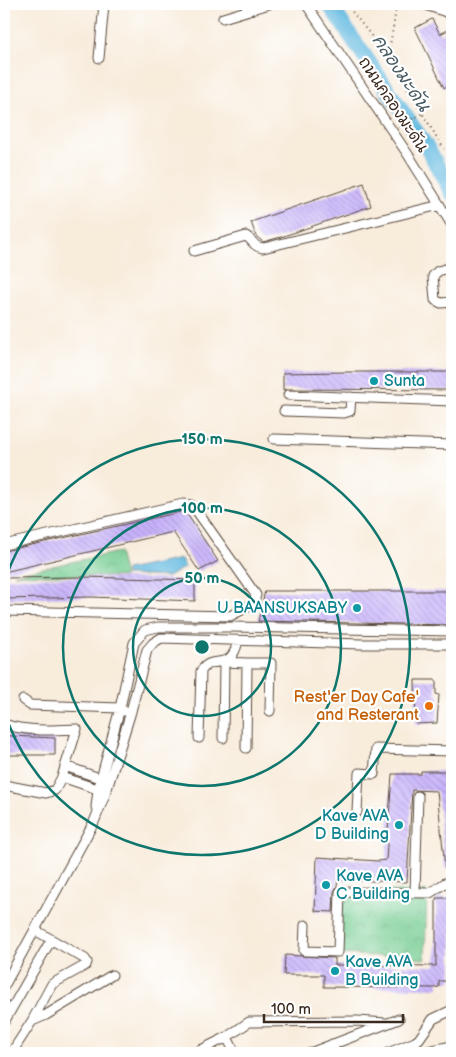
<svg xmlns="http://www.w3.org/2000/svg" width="456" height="1057" viewBox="0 0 456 1057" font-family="'Balsamiq Sans','Playpen Sans Thai',sans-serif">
  <defs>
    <pattern id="park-crowns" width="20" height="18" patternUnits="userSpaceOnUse" patternTransform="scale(1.25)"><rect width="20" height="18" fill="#75cc91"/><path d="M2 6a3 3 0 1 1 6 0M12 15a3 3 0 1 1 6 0" fill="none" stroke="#66af7d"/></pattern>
    <pattern id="building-back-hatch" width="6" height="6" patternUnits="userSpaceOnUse" patternTransform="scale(1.25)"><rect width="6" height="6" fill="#c8b3fd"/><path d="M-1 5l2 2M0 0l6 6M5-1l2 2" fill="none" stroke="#a492cc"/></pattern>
  </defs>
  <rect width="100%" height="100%" fill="#fff"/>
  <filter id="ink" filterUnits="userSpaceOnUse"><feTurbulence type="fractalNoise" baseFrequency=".02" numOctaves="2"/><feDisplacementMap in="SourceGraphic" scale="10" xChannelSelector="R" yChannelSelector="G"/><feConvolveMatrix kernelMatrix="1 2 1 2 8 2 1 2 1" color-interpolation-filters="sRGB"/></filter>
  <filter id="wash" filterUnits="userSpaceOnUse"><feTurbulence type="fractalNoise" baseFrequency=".0096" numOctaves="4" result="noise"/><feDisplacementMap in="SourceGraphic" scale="20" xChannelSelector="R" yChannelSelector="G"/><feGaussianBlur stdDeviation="1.12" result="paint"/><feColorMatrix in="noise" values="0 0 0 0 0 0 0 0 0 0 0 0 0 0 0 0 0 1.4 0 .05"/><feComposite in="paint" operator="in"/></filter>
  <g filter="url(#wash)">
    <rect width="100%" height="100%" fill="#f8ecdb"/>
    <!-- park -->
    <path fill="url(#park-crowns)" stroke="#587b58" d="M119,552L125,577L14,574Z
      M342,889L427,892L425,959L340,954Z"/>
    <!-- water -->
    <path fill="#64bae0" stroke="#50727f" d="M181,559L185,567L168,577L126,575V570Z"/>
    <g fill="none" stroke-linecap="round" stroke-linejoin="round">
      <!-- river -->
      <path stroke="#64bae0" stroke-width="16" d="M329,4L428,149L452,193"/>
    </g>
    <g id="blocks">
      <!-- building -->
      <path fill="url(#building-back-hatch)" d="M432,19L440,34L452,28V83L444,88L415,28Z
        M364,183L371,206L281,237L263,242L256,236L251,222Z
        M346,372H452V390L288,389L283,390V373Z
        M185,511L218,561L199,571L173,532L4,572V551Z
        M83,577L195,580V601L91,597L4,599V578Z
        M265,591H452V625L258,621Z
        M415,680H436V694L439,695L437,723L416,724Z
        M4,734L10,736L55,738V755H4Z
        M421,771H452V868H445L437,791L412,790L407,882L338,880L337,886L334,892L333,912L315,911L317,857L378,861L386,860L392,774H421Z
        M436,898H452V981H439V987L434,988L324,987V975H284L285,955L335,958V965L436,966Z"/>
    </g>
  </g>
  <g filter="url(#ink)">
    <use href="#blocks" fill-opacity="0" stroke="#57473a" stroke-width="1"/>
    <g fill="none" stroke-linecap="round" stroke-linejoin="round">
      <defs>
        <path id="minor" d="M306,4L409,156L452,225
          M423,4L452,14
          M223,18L269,4
          M99,58L104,4
          M194,251L246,236C254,241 252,246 263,248L440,205
          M452,267L438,271L433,276L435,300L441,303L452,302
          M288,395L452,401
          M284,411L344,413L350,411L351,397
          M274,439L452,445
          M4,545L183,504L191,505L196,510L256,595L253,604L230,616L4,611
          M247,663H271L270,711
          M23,700L30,705L120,708L124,711
          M4,724C26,732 54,730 77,729L62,777L55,790L46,793L4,785
          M199,738L201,671C214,652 230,675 238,641
          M223,738L224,662L247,663L246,748
          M65,766L105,780
          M62,777L103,791
          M96,807L98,790L120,708L134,643L145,630L158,627H229L452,631
          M357,812L359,773L374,774L376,749L452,751
          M415,892L418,796
          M305,925L304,951L338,952L340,892L430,893L445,883H452
          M4,986L94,822L106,792L130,715L147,650L153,643L161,638L361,644H452
          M32,1021L52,984L86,965L87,962L85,959L35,930
          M4,1022L51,940
          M227,1037L235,1053
          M332,1044L336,1053
          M14,1049L32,1021L46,1015L112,975
          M195,1053L227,1037L249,1022L357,1021L386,1023
          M310,1053L399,1019
          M388,1053L415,1042L419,1039L433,1019L452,1010
          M419,1053L452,1046"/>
      </defs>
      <!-- minor casing -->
      <use href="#minor" stroke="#57473a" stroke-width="11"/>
      <!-- path -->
      <path stroke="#57473a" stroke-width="2" stroke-dasharray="1 4" stroke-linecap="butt" d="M346,4L388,57L444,149
        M388,57L397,4
        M399,127L423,113"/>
      <!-- minor -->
      <use href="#minor" stroke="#fff" stroke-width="9"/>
    </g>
  </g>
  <!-- distance rings -->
  <g fill="none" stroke="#0f766e" stroke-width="2.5">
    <circle cx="202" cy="647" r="69"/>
    <circle cx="202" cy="647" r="139"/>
    <path d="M4 583A208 208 0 1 1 4 711"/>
  </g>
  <!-- markers -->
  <g fill="#0f9aa8" stroke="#fff" stroke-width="2">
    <circle cx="374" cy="381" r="5"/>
    <circle cx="357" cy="608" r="5"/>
    <circle cx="399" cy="825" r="5"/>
    <circle cx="326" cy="885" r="5"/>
    <circle cx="335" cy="971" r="5"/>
  </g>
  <circle fill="#e8710a" stroke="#fff" stroke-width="2" cx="429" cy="706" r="5"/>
  <g text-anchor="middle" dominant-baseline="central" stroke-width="4.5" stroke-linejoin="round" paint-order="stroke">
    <!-- street labels -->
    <g font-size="16" fill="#3b2a1e" stroke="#fff">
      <text transform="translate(393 105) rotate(56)">ถนนคลองมะดัน</text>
    </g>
    <!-- culture labels -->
    <g font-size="16" fill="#0d838f" stroke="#fff" text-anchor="start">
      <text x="384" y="381">Sunta</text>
      <text x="347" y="608" text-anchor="end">U BAANSUKSABY</text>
      <text x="389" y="816" text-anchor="end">Kave AVA<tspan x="389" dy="18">D Building</tspan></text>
      <text x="336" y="876">Kave AVA<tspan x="336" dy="18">C Building</tspan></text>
      <text x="345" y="962">Kave AVA<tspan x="345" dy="18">B Building</tspan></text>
    </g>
    <!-- food labels -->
    <g font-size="16" fill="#c56008" stroke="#fff" text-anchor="end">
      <text x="419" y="697">Rest'er Day Cafe'<tspan x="419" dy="18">and Resterant</tspan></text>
    </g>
    <!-- water labels -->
    <g font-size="18" font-style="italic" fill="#495c62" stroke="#fff">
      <text transform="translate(401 73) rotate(56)">คลองมะดัน</text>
    </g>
  </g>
  <circle cx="202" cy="647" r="8" fill="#0f766e" stroke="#fff" stroke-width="2.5"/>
  <g font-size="15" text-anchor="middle" font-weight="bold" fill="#0f766e" stroke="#fff" stroke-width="4.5" stroke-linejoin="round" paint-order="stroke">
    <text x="202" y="444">150 m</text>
    <text x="202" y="513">100 m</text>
    <text x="202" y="583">50 m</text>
  </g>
  <!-- margin -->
  <rect width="456" height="1057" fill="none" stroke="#fff" stroke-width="20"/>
  <!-- scale -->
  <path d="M264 1014v8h139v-8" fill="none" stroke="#3b2a1e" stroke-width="2.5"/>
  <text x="271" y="1014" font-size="15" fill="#3b2a1e" stroke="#ffffff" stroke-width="4" paint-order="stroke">100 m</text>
</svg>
